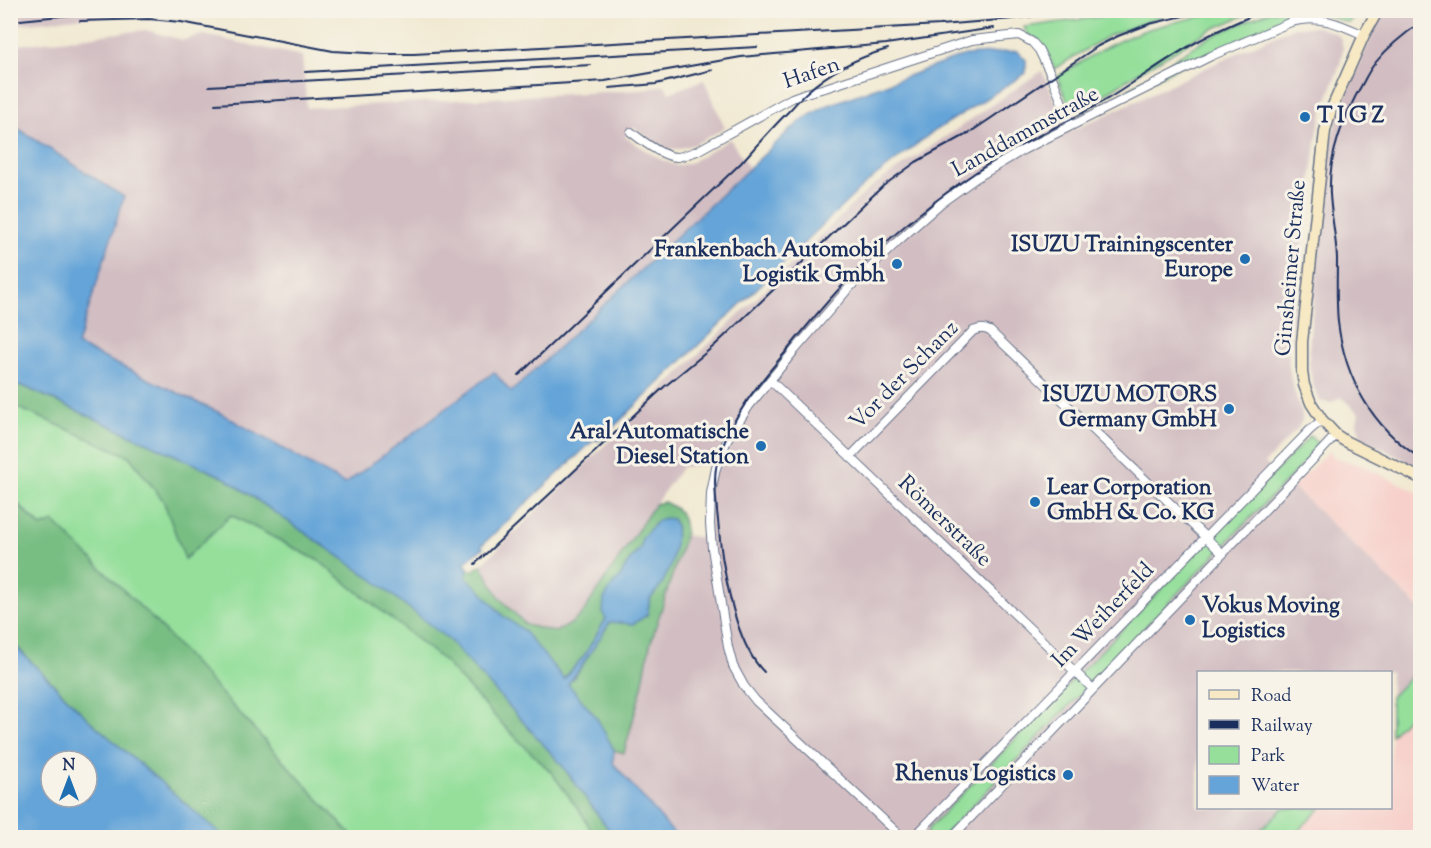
<svg xmlns="http://www.w3.org/2000/svg" width="1431" height="848" viewBox="0 0 1431 848" font-family="'Sorts Mill Goudy',serif">
  <rect width="100%" height="100%" fill="#f7f3e8"/>
  <filter id="ink" filterUnits="userSpaceOnUse"><feTurbulence type="fractalNoise" baseFrequency=".0167" numOctaves="2"/><feDisplacementMap in="SourceGraphic" scale="12" xChannelSelector="R" yChannelSelector="G"/><feConvolveMatrix kernelMatrix="1 2 1 2 8 2 1 2 1" color-interpolation-filters="sRGB"/></filter>
  <filter id="wash" filterUnits="userSpaceOnUse"><feTurbulence type="fractalNoise" baseFrequency=".008" numOctaves="4" result="noise"/><feDisplacementMap in="SourceGraphic" scale="24" xChannelSelector="R" yChannelSelector="G"/><feGaussianBlur stdDeviation="1.35" result="paint"/><feColorMatrix in="noise" values="0 0 0 0 0 0 0 0 0 0 0 0 0 0 0 0 0 1.4 0 .05"/><feComposite in="paint" operator="in"/></filter>
  <g filter="url(#wash)">
    <rect width="100%" height="100%" fill="#f1e9d2"/>
    <!-- built -->
    <path fill="#f7d0cb" d="M1329,451L1334,457L1360,465L1420,493V609L1293,487Z
      M1420,704V837L1292,838L1321,808H1390L1391,735Z"/>
    <!-- industrial -->
    <path fill="#d2bec2" d="M31,11V10L162,11L96,17L95,16L11,25V13Z
      M1386,11H1420V471L1401,458L1364,439L1360,434L1358,427L1357,422L1359,413L1341,397L1330,403L1320,401L1313,385L1309,364L1310,336L1329,148L1340,108L1379,19Z
      M1295,27H1317L1333,32L1340,37L1343,48L1340,64L1322,113L1318,129L1289,338L1288,351L1289,367L1292,385L1302,414V420L1298,428L1265,463L1293,487L1420,609V667L1391,697L1390,672H1198V808H1283L1253,837H677L613,762L614,750L624,752L642,687L650,645L685,535L703,538L704,492L710,469L704,464L682,467L655,504L582,614L569,625L555,632L526,625L500,598L481,565L870,188L1042,71L1069,132L1285,31Z
      M145,30L183,40L203,35L302,56L307,108L642,90L665,85L669,93L704,80L725,128L695,144L678,149L666,148L651,140L633,127L625,137L660,159L677,166L692,162L730,139L749,168L510,392L494,372L345,484L222,414L77,345L124,197L11,124L10,46Z"/>
    <!-- green -->
    <path fill="#95df9b" stroke="#58877c" stroke-width="1.5" d="M1151,10L1185,11L1167,14L1108,36L1054,69C1047,53 1044,42 1027,34L1024,27Z
      M1224,11H1255L1208,31L1142,70L1099,98L1071,110L1057,77C1085,59 1112,42 1143,31C1169,22 1197,18 1224,11Z
      M1270,11H1306L1178,67L1110,101L1205,39Z
      M1327,11V10L1365,11L1360,16L1350,20L1349,23L1325,15V12Z
      M10,408H19L129,456L163,500L185,558L231,515L319,561L443,660L501,723L551,772L582,814L595,837H353L154,620L42,527L11,497Z
      M1310,436L1320,446L942,837L926,838L929,828Z
      M1420,667V704L1391,735V697Z
      M1283,808H1321L1292,837H1253Z"/>
    <!-- forest -->
    <path fill="#78be83" stroke="#4a7670" stroke-width="1.5" d="M11,386H23L225,478L375,581L450,640L561,764L614,837H595L582,814L551,772L501,723L443,660L319,561L231,515L185,559L163,500L129,456L19,408H11Z
      M10,497L41,527L54,522L154,620L353,837H224L89,720L11,641Z
      M664,502C683,511 684,515 685,535L650,645L642,687L624,753L614,750L596,717L567,684L576,675L610,622L647,615L650,599L662,584L675,544L676,526L672,519L658,520L642,538L641,547L627,564L619,579L613,584L603,613L606,619L584,656L563,679L523,630L503,616L479,590L466,577L468,568L472,571L481,565L500,598L526,625L555,632L569,625L582,614L655,504Z"/>
    <!-- water -->
    <path fill="#65a4d8" stroke="#406a9b" stroke-width="1.5" fill-rule="evenodd" d="M1017,51L1026,60V73L930,134L863,186L599,441L595,439L482,545L483,548L464,563L468,568L466,577L479,589L503,616L523,630L564,679L584,656L606,619L603,613L604,599L613,584L619,579L627,564L637,552L641,547L642,538L658,520L665,518L672,519L676,526L675,544L671,565L662,584L650,599L647,615L633,624L610,622L583,664L568,684L596,717L614,750L613,763L677,837H614L561,764L450,641L375,581L225,478L23,386H11V124L124,197L77,345L222,414L345,484L494,372L511,392L789,131L805,118L826,106L965,55Z
      M10,641L89,720L224,837H11ZM51,761H87V797H51Z"/>
  </g>
  <g filter="url(#ink)">
    <g fill="none" stroke-linecap="round" stroke-linejoin="round">
      <defs>
        <path id="street" d="M631,132C641,140 665,158 678,157C684,156 691,153 697,151L792,98L806,93L825,88L972,40L1019,35L1032,42L1039,50L1052,77L1071,126
          M770,380L1093,689
          M850,457L973,331C980,328 984,328 990,331L1223,554
          M903,838L756,701L744,686L733,666L728,647L712,548L710,524L711,493L716,468L728,438L749,406L794,351L848,289L898,241L941,203L976,178L1023,150L1211,56L1291,22C1318,14 1340,24 1364,35
          M913,838L1310,430L1322,420
          M951,838L1322,450L1336,435"/>
        <path id="secondary" d="M1378,10L1364,35L1331,110L1325,131L1302,342V372L1304,385L1311,403L1322,420L1336,435L1345,441L1420,478"/>
      </defs>
      <!-- street casing -->
      <use href="#street" stroke="#667087" stroke-width="10"/>
      <!-- secondary casing -->
      <use href="#secondary" stroke="#667087" stroke-width="13"/>
      <!-- street -->
      <use href="#street" stroke="#fff" stroke-width="8"/>
      <!-- secondary -->
      <use href="#secondary" stroke="#f7e9c3" stroke-width="10"/>
      <!-- rail -->
      <path stroke="#1b2f5e" stroke-width="2" d="M1068,17L1121,10
        M10,21L91,13
        M80,21L149,19L181,22L333,51L384,54H414L940,25L1012,19L1077,10
        M1420,23C1404,34 1388,47 1376,62C1371,68 1367,75 1364,81C1344,115 1328,154 1330,194C1331,215 1336,236 1337,258C1337,279 1336,301 1338,322C1345,379 1372,427 1420,458
        M305,72L757,47
        M209,86L591,65
        M609,88L656,84L712,70
        M215,104L605,81L741,57L886,44L994,28
        M519,375L741,163C756,146 771,129 788,112C794,106 800,98 807,92C829,72 859,57 888,49
        M475,564L664,387L714,346L883,186L916,162L969,133L1098,46L1118,36L1149,24L1209,10
        M764,672C739,647 729,596 723,562C720,545 719,528 717,511C716,495 713,478 717,463C730,417 759,383 789,348C807,326 825,303 845,283C885,240 931,202 979,170C1019,143 1063,125 1104,101C1138,81 1169,56 1204,38C1224,27 1245,19 1265,10"/>
    </g>
  </g>
  <!-- markers -->
  <g fill="#1f6fb2" stroke="#f7f3e8" stroke-width="2">
    <circle cx="1305" cy="117" r="6"/>
    <circle cx="1245" cy="259" r="6"/>
    <circle cx="897" cy="264" r="6"/>
    <circle cx="1229" cy="409" r="6"/>
    <circle cx="761" cy="446" r="6"/>
    <circle cx="1035" cy="502" r="6"/>
    <circle cx="1190" cy="620" r="6"/>
    <circle cx="1068" cy="775" r="6"/>
  </g>
  <g text-anchor="middle" dominant-baseline="central" stroke-width="6" stroke-linejoin="round" paint-order="stroke">
    <!-- street labels -->
    <g font-size="22" fill="#1b2f5e" stroke="#f7f3e8">
      <text transform="translate(812 74) rotate(-19)">Hafen</text>
      <text transform="translate(1026 133) rotate(-29)">Landdammstraße</text>
      <text transform="translate(1292 268) rotate(-85)">Ginsheimer Straße</text>
      <text transform="translate(905 376) rotate(-45)">Vor der Schanz</text>
      <text transform="translate(944 522) rotate(44)">Römerstraße</text>
      <text transform="translate(1104 616) rotate(-46)">Im Weiherfeld</text>
    </g>
    <!-- poi labels -->
    <g font-size="22" font-weight="bold" fill="#1b2f5e" stroke="#f7f3e8" text-anchor="end">
      <text x="1317" y="117" text-anchor="start">T I G Z</text>
      <text x="1233" y="246">ISUZU Trainingscenter<tspan x="1233" dy="25">Europe</tspan></text>
      <text x="885" y="251">Frankenbach Automobil<tspan x="885" dy="25">Logistik Gmbh</tspan></text>
      <text x="1217" y="396">ISUZU MOTORS<tspan x="1217" dy="25">Germany GmbH</tspan></text>
      <text x="749" y="433">Aral Automatische<tspan x="749" dy="25">Diesel Station</tspan></text>
      <text x="1047" y="489" text-anchor="start">Lear Corporation<tspan x="1047" dy="25">GmbH &amp; Co. KG</tspan></text>
      <text x="1202" y="607" text-anchor="start">Vokus Moving<tspan x="1202" dy="25">Logistics</tspan></text>
      <text x="1056" y="775">Rhenus Logistics</text>
    </g>
  </g>
  <!-- margin -->
  <rect width="1431" height="848" fill="none" stroke="#f7f3e8" stroke-width="36"/>
  <!-- legend -->
  <rect x="1197" y="671" width="195" height="138" fill="#f7f3e8" stroke="#9fa5b1" stroke-width="1.5"/>
  <rect x="1209" y="690" width="30" height="9" fill="#f7e9c3" stroke="#9fa5b1" stroke-width="1.5"/>
  <text x="1251" y="701" font-size="18" fill="#1b2f5e">Road</text>
  <rect x="1209" y="720" width="30" height="9" fill="#1b2f5e" stroke="#9fa5b1" stroke-width="1.5"/>
  <text x="1251" y="731" font-size="18" fill="#1b2f5e">Railway</text>
  <rect x="1209" y="746" width="30" height="18" fill="#95df9b" stroke="#9fa5b1" stroke-width="1.5"/>
  <text x="1251" y="761" font-size="18" fill="#1b2f5e">Park</text>
  <rect x="1209" y="776" width="30" height="18" fill="#65a4d8" stroke="#9fa5b1" stroke-width="1.5"/>
  <text x="1251" y="791" font-size="18" fill="#1b2f5e">Water</text>
  <!-- north arrow -->
  <g transform="translate(69 779)"><circle r="28" fill="#f7f3e8" stroke="#9fa5b1" stroke-width="1.5"/>
  <path d="M0-4.5L10 22L0 15L-10 22Z" fill="#1f6fb2"/>
  <text y="-9" font-size="16" font-weight="bold" text-anchor="middle" fill="#1b2f5e">N</text>
  </g>
</svg>
